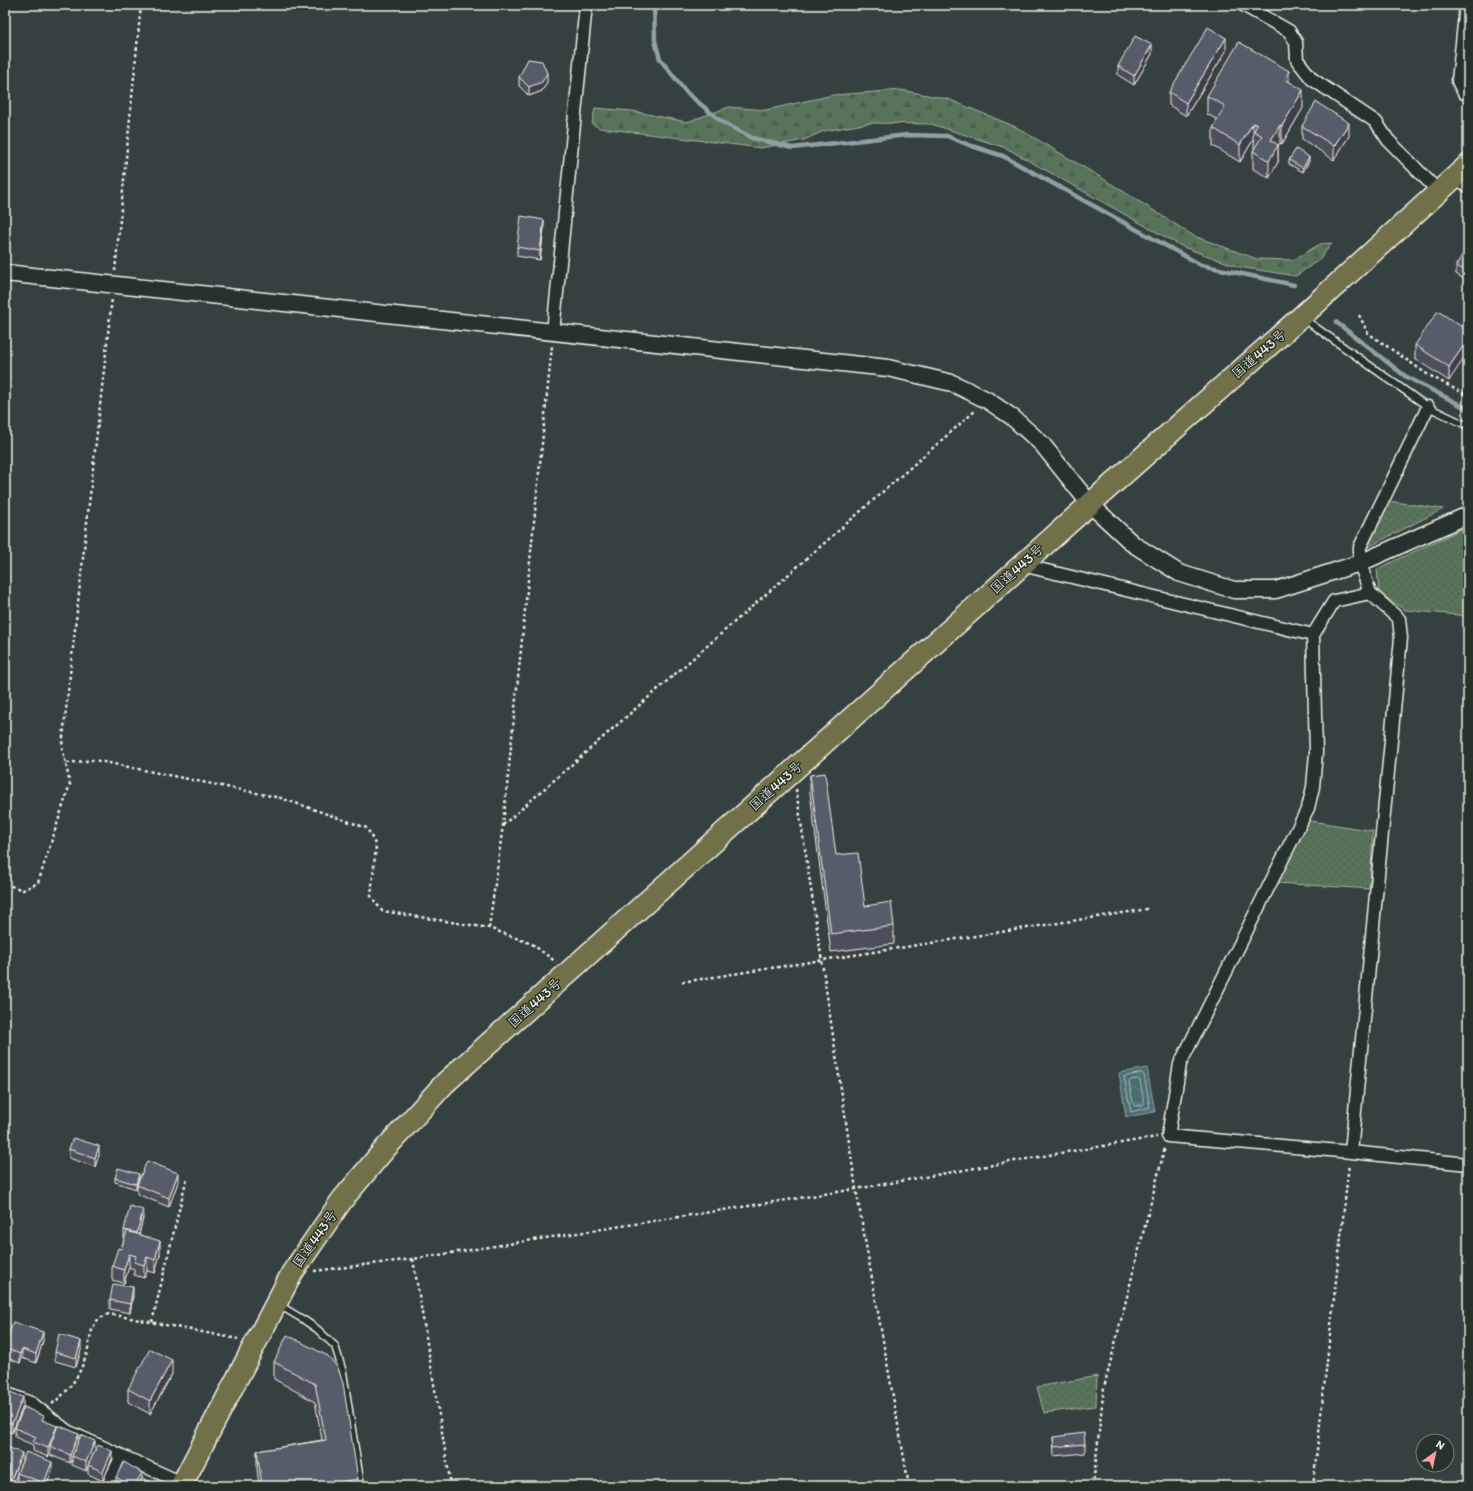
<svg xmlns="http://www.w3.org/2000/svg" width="1473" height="1491" viewBox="0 0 1473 1491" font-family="Itim,'Klee One',sans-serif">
  <defs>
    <pattern id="grass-dots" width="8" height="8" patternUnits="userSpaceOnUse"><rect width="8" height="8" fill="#58735a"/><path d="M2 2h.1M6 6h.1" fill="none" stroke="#505b4f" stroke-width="1.8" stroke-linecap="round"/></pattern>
    <pattern id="forest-firs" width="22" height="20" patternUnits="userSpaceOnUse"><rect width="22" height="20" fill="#58735a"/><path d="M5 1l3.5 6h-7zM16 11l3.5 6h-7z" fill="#505b4f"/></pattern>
    <pattern id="water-ripples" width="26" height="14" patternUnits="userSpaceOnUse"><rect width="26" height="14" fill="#4b6d72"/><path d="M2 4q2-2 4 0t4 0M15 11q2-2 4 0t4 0" fill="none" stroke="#668286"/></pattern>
  </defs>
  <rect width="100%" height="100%" fill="#354040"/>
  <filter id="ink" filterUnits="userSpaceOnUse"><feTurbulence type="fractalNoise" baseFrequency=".025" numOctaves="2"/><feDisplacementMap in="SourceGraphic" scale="8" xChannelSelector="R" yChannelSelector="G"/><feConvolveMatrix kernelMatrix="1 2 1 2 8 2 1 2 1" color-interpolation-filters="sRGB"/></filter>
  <g filter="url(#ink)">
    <!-- grass -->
    <path fill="url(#grass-dots)" stroke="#a6b2a1" d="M1388,501L1443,509L1368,547L1371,538Z
      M1468,526V616L1405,610L1379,593L1377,569Z
      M1306,820L1373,831L1370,889L1276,883Z
      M1097,1376L1096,1406L1044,1413L1037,1387Z"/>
    <!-- forest -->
    <path fill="url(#forest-firs)" stroke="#a6b2a1" d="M901,90L948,99L1016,127L1102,178L1194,236L1257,259L1293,260L1320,244L1332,243L1320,259L1296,276L1239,267L1183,247L1006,148L931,124L870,123L824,131L804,140L761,148L600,128L592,124L595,108L632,111L687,122L729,107L766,110L833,95Z"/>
    <!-- water -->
    <path fill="url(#water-ripples)" stroke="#8fa2a1" d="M1147,1068L1155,1112L1126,1117L1119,1073Z"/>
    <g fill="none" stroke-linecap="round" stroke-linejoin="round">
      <!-- shore -->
      <path stroke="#b0bcb9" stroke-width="1" d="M1142,1073L1144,1075L1150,1107L1131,1112L1124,1077Z
        M1138,1079L1140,1080L1144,1103L1143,1105L1135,1106L1133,1104L1129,1082L1131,1080Z"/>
      <!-- stream -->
      <path stroke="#8fa2a1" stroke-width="4.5" d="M654,5L655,41L660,59L687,93L722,122L752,138L792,148L907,135L947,136L969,145L1003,156L1201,265L1294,285
        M1336,322L1405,376L1468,409"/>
      <defs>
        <path id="service" d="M1304,319L1428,407L1468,426
          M279,1305L304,1320L317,1329L335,1346L343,1372L361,1486"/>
        <path id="minor" d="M1243,5L1289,31L1296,42L1297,60L1312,79L1376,122L1388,140L1439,192
          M1466,5L1458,81L1464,93L1468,91
          M1455,176L1468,186
          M553,332L586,5
          M1022,565L1313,635
          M1370,593L1334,601L1313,635L1316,753L1313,787L1308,808L1180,1064L1168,1136L1351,1152L1468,1164
          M1351,1152L1401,638L1399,619L1370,593L1360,563V547L1428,407
          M5,1393L31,1403L67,1431L182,1483
          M107,1486L122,1456"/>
        <path id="tertiary" d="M5,273L888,368L952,383L987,400L1012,417L1042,444L1090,504L1133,544L1179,573L1234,590H1276L1360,563L1468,515"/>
        <path id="trunk" d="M181,1486L292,1273L342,1200L384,1150L445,1083L1090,504L1301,317L1468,165"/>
      </defs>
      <!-- service casing -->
      <use href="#service" stroke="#f4f1e8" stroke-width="9"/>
      <!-- minor casing -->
      <use href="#minor" stroke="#f4f1e8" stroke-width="15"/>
      <!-- tertiary casing -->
      <use href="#tertiary" stroke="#f4f1e8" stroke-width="19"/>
      <!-- trunk casing -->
      <use href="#trunk" stroke="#f4f1e8" stroke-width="24"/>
      <!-- path -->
      <path stroke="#f4f1e8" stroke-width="2.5" stroke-dasharray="3 3" stroke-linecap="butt" d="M115,271L141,5
        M1359,315L1368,333L1427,374L1468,396
        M67,763L94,760L281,798L367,828L376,846L371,896L382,911L489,928L532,944L556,962
        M796,789L856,1189L909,1486
        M503,825L976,410
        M5,884L23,890L38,883L70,784L62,746L112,298
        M489,928L503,825L552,346
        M682,982L1148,909
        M413,1259L451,1486
        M314,1271L413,1259L856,1189L1055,1154L1157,1137
        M152,1322L187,1177
        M52,1404C70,1390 78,1378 86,1356C90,1345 89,1329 98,1320C100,1317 105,1316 109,1314L238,1339
        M1093,1486L1104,1387L1165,1147
        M1313,1486L1349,1164"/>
      <!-- service -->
      <use href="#service" stroke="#26332d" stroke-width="6"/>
      <!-- minor -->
      <use href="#minor" stroke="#26332d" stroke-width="12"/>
      <!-- tertiary -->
      <use href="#tertiary" stroke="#26332d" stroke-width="16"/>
      <!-- trunk -->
      <use href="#trunk" stroke="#70704a" stroke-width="21"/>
    </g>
    <!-- wall -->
    <path fill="#4b505c" stroke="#f4f1e8" d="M1226,51L1186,116L1169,105V92Z
      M1152,54L1134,85L1118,75V66Z
      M519,77L547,82L542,91L529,96L519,86Z
      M1289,81L1303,108L1282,144L1280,143L1278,146V162L1269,178L1253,169V151L1254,149V141L1253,140L1240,162L1213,146V128L1218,120L1207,114V96Z
      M1302,126L1349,136L1334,160L1302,139Z
      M1289,160L1309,161L1303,172L1289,164Z
      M544,228L540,260L517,256V247Z
      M1468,250V282L1456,274V265Z
      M1468,331L1449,381L1415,359V345Z
      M810,775L836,855L865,906L894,926V944L831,952L810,793Z
      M69,1149L99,1155L95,1167L69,1158Z
      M115,1178L139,1179L136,1189L115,1182Z
      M178,1182L169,1207L137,1194V1185Z
      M143,1218L139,1235L160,1254L155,1273L147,1271L144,1278L134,1275V1269L129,1267L124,1283L112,1280V1266L121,1249L124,1239V1230Z
      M133,1296L130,1313L110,1309V1300Z
      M43,1341L36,1363L22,1358L20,1363L5,1357V1345Z
      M81,1350L76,1367L55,1361V1352Z
      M328,1356L358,1479V1486H259L257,1468V1451L322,1440L315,1402L274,1379V1362Z
      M172,1374L150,1414L128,1402V1389Z
      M5,1390L23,1406L12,1433L5,1430Z
      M44,1421L57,1429L79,1440L95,1441L86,1471L72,1465V1460L70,1463L50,1455V1452L48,1457L33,1451V1445L15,1437V1428Z
      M1053,1437L1085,1444V1453L1054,1456Z
      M5,1446L22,1461L52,1471L46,1486H29L17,1481V1473L12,1486H5Z
      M112,1459L103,1481L88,1474V1465Z
      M116,1477L142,1478L156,1486H116Z"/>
    <!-- shaded-wall -->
    <path fill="#3d414b" stroke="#f4f1e8" d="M1226,38V51L1186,116V103Z
      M1152,45V54L1134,85V76Z
      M1289,71V89L1285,79Z
      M547,73V82L542,91L529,96V87Z
      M1303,90V108L1282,144V126Z
      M1253,123V140L1240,162V145Z
      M1349,123V136L1334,160V146Z
      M1280,125V143L1278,146V162L1269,178V161L1271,140Z
      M1309,157V161L1303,172V168Z
      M544,220V228L540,260V251Z
      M1468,339V352L1449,381V367Z
      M99,1146V1155L95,1167V1158Z
      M178,1173V1182L169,1207V1198Z
      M139,1174V1179L136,1189V1184Z
      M143,1210V1218L137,1242V1233Z
      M160,1241V1254L155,1273V1260Z
      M129,1254V1267L124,1283V1270Z
      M147,1257V1271L144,1278V1265Z
      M133,1287V1296L130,1313V1304Z
      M43,1332V1341L36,1363V1354Z
      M81,1341V1350L76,1367V1358Z
      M22,1349V1358L20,1363V1354Z
      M172,1360V1374L150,1414V1401Z
      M23,1397V1406L12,1433V1424Z
      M57,1426V1435L50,1446V1452L48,1457V1448Z
      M79,1434V1443L72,1456V1460L70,1463V1455Z
      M95,1441V1450L86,1471V1462Z
      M112,1451V1459L103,1481V1472Z
      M22,1453V1461L12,1486H11V1480Z
      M52,1462V1471L46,1486H44V1483Z
      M142,1473V1482L140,1486H134Z"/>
    <!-- building -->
    <path fill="#575d6b" stroke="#f4f1e8" d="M1208,27L1226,38L1186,103L1169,92Z
      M1135,36L1152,45L1134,76L1118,66Z
      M1239,42L1289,71L1285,79L1303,90L1282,126L1280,125L1271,140L1278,145L1269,161L1253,151L1262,136L1254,131L1257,125L1253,123L1240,145L1213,128L1225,106L1207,96Z
      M528,59L542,61L547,73L542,82L529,87L519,77Z
      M1316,102L1349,123L1334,146L1302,126Z
      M1296,149L1309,157L1303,168L1289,160Z
      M521,216L544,220L540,251L517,247Z
      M1466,249L1468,250V273L1456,265Z
      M1438,311L1468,331V339L1449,367L1415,345Z
      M825,773L836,855L858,853L865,906L891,902L894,926L831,934L810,775Z
      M73,1138L99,1146L95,1158L69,1149Z
      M147,1161L178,1173L169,1198L137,1185Z
      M118,1168L139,1174L136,1184L115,1178Z
      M130,1206L143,1210L137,1233L124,1230Z
      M127,1231L160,1241L155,1260L147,1257L144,1265L134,1262L136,1256L129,1254L124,1270L112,1266L118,1248L121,1249Z
      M113,1284L133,1287L130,1304L110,1300Z
      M13,1322L43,1332L36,1354L22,1349L20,1354L5,1348V1345Z
      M59,1334L81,1341L76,1358L55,1352Z
      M287,1335L328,1356L338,1368L343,1383L358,1479L317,1486H262L257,1451L326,1440L315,1384L274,1362Z
      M150,1349L172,1360L150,1401L128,1389Z
      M5,1390L23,1397L12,1424L5,1421Z
      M24,1407L44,1416L42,1420L57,1426L48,1448L33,1442L36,1437L15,1428Z
      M58,1425L79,1434L70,1455L50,1446Z
      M1084,1433L1085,1444L1054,1447L1053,1437Z
      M81,1435L95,1441L86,1462L72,1456Z
      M98,1445L112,1451L103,1472L88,1465Z
      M5,1446L22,1453L11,1480L5,1478Z
      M26,1452L52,1462L44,1483L17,1473Z
      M124,1462L142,1473L134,1486H130L116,1477Z
      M142,1478L156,1484L155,1486H139Z"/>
  </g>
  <g text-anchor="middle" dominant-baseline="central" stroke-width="3" stroke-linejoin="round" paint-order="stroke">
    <!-- street labels -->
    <g font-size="14" fill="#f4f1e8" stroke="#26332d">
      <text transform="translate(1259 354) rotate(-41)">国道443号</text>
      <text transform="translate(1017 569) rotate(-42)">国道443号</text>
      <text transform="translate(776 786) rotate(-42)">国道443号</text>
      <text transform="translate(535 1003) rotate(-42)">国道443号</text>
      <text transform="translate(315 1239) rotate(-55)">国道443号</text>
    </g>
  </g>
  <!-- margin -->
  <rect width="1473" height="1491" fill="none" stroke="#26332d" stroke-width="20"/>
  <rect x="10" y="10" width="1453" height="1471" fill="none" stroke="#f4f1e8" stroke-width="1.5" filter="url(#ink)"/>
  <!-- north arrow -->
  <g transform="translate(1435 1453) rotate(33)"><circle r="19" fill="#26332d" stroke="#787f78"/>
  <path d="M0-3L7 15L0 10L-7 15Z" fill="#ff9aa2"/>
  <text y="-6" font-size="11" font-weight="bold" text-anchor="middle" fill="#f4f1e8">N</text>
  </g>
</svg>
